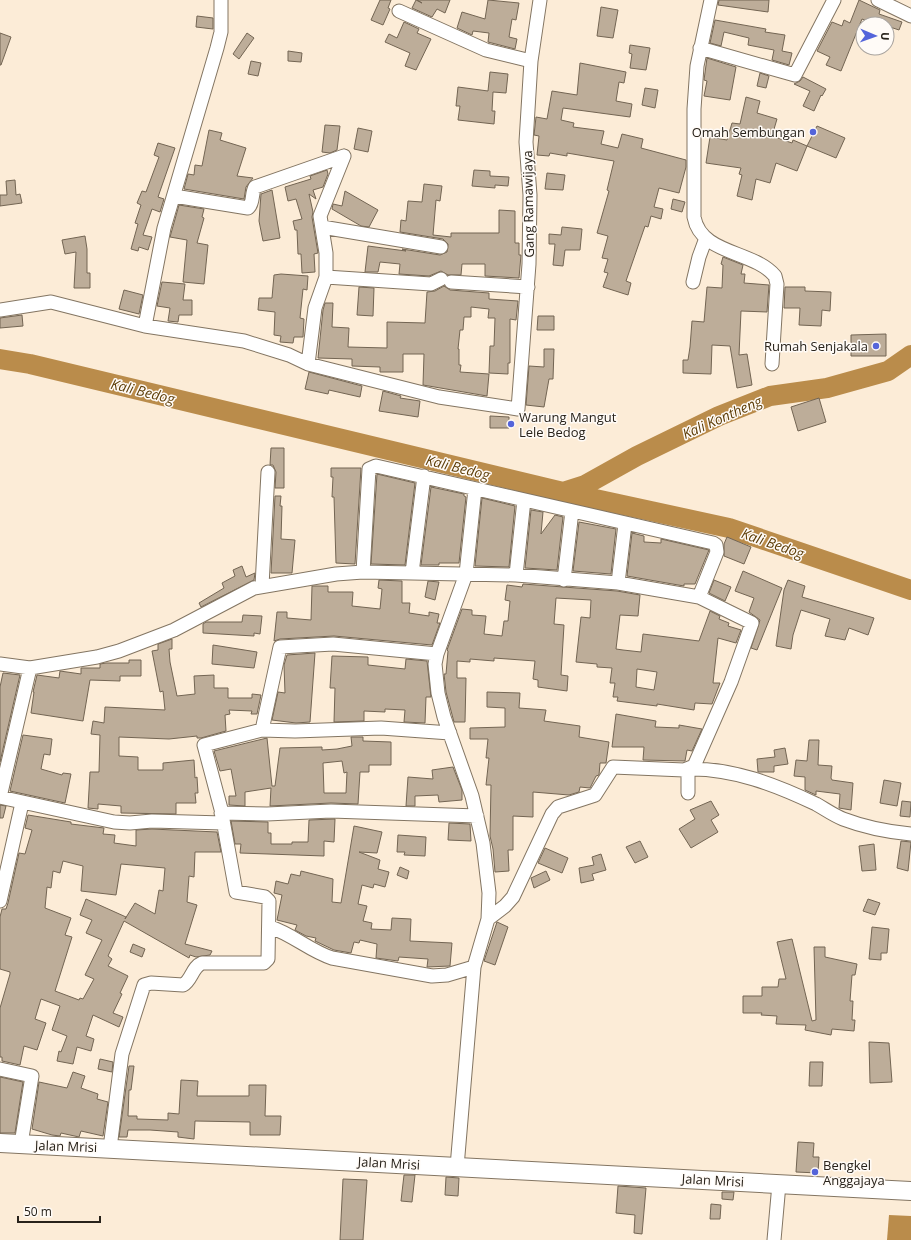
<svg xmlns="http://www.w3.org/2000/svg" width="911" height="1240" viewBox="0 0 911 1240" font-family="'Open Sans',sans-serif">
  <rect width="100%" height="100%" fill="#fcecd7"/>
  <!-- water -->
  <path fill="#ba8c4b" d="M889,1215L911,1216V1240H887Z"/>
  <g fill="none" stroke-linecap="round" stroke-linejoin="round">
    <!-- river -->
    <path stroke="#ba8c4b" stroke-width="20" d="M0,359L30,364L563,492L729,528L911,590
      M563,492L585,485L637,456L719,416L770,396L827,388L888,371L911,355"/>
  </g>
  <!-- building -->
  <path fill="#bdad99" stroke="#736553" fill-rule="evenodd" d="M380,0H391L388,8L390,9L383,25L371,20Z
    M416,0L422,3L417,0H450L445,13L437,9L432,17L412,8Z
    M488,0L519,3L516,20L512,19L509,37L517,39L515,49L488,42L489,33L473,31L472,35L457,28L462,12L485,19Z
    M719,0H769L768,12L718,5Z
    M859,0L880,10L879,14L902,22L899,30L887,26V24L876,22L875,24L862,19L841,71L826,65L830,57L817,51L832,22L842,26L844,20L850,23Z
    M601,7L618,10L613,38L597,36Z
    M197,16L213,18V29L196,27Z
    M715,20L766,29L765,32L785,35L782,51L792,53L789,65L772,60L774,50L748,45L749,38L724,32L721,46L710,43Z
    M404,22L419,29L417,33L431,39L416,70L405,66L410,53L385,42L389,34L397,38Z
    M0,33L11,37L1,65H0Z
    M247,33L254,38L239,59L233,54Z
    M630,45L650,48L646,70L630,68L632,54L629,53Z
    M288,51L302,53L301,62L288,61Z
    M707,58L736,67L730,100L704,96L707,81L704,80Z
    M251,61L261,63L258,76L248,74Z
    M580,63L626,72L624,83L619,82L616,101L632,104L630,117L563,108L561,120L574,123L573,127L604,131L601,144L618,148L622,134L643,139L641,148L686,160V167L679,193L659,188L654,207L663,209L661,219L651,216L648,227L645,226L626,281L631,283L628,295L603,287L608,273L604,272L608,259L602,258L608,236L597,233L609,191L607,190L614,161L567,153V156L550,153L549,156L537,155L539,136L534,135L536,117L547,119L552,91L577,95Z
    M490,72L508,74L506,93L493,92L492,111H495L494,124L458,120L460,106H456L458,87L488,91Z
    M760,73L769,76L766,88L757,86Z
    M803,77L826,89L822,96L821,95L814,111L803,106L810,91L794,84L800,81Z
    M645,88L658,90L655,108L642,105Z
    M746,97L760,101L757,113L777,119L772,136L792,143L793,140L807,146L797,171L776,163L770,183L756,179L752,200L737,196L742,175L739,174L741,168L706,163L710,137L727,140L732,123L740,124Z
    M325,125L340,126L337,150L330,153L322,152Z
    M817,126L845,138L836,158L807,146Z
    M358,128L372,131L368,152L354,149Z
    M209,130L222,133L220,140L246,148L237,176L253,178L246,187L244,199L184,189L188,174L194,175L195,165L202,166Z
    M158,143L175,148L158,197L164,199L160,212L152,209L143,235L152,237L148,250L139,247L138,251L131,249L138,224L135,223L141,205L137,203L142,191L146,192L159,157L154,155Z
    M327,170L328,174L323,187L313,190L316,199L309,194L313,212L312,217L318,253L314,254L315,272L302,273L301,254H298L297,230H295L293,221L302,219L296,199L288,201L285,187L311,179L310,176Z
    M474,170L490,171V176L509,177L508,186L495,185V188L472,186Z
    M547,173L565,175L563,190L545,189Z
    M15,180L16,195L20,194L22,203L0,206V195H7L6,181Z
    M424,184L442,186L440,201L436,200L433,235L451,237V233H499V210L515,211V243H519V255H521L519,278L485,276V264H462L461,275H448L441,271L429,276L399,274L400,264L380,262L378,272H365L368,246L406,251L402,249L440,255L447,252L448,244L443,239L400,232L401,220L406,221L408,201L422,202Z
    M272,190L280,238L263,241L259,221L261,194Z
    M345,191L378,210L369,227L361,226L332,209L333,204L342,206Z
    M673,199L685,202L682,212L671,209Z
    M179,205L204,209L202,217L204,218L197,243L208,245L204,284L183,282L187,240L170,237Z
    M562,227L582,229L580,250H565L563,266L553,265L555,244H549V234L561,235Z
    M85,236L87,249V273H90V288H74L76,252L65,254L62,240Z
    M723,257L743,265L741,274H745L744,283L769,285L767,312L741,311L739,355L747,354L752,385L737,388L730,346L712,345L711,374L683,373V360H688L690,347L692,321L704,322L707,287L722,288L723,265L721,264Z
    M281,274L308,276L307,290L303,289L300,318L304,319L303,337H294L293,343L280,342L281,336L274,335L275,312L258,310L259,298H272L274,275Z
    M162,282L185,284L183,300H192V315H179L178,322L168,321L170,308L157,306Z
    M444,286L450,290L489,293V299L518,301L516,320L510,319V363H508V374L489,373L490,346H494L495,318H488L489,309L471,307V317H464L463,330H460L458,349H459V365H461L460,372L489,374L487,396L423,385L424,354H403V372H380V367L352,366V359L318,358L323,310L325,303H333L332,327L349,328L348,347L387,348V322L425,323L427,292L435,291Z
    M359,287L374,288L373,316L357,315Z
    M785,287H805V291L831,292L830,311L822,310L821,326L799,325L800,308H784Z
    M124,290L143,295L139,314L119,309Z
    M22,315L23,326L0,328V318Z
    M538,316H554V330H537Z
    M886,334V356H851V335Z
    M544,349H554L553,379H549L544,407L526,405L529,366L544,367Z
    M309,372L362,386L360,397L329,390L328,394L305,389Z
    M383,391L401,396L400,398L420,401L418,417L379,411Z
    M819,398L826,422L798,431L791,407Z
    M490,416L509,417V428H490Z
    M271,448H284V488H275L276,472L273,465H270Z
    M331,468H361L355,564L336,563L334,497H332L333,477H331Z
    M377,474L415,483L405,565L371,564Z
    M431,487L464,494V496L466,497L459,563H439V565H421Z
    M275,496H281L280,506H282L281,539L295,540L292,573H271Z
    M482,498L515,506L509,567L475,566Z
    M531,510L543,512L541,534L555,515L563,517L557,570L525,568Z
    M579,522L616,529L611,574L573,571Z
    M632,533L644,536V542L661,543V539L709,550L695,584H684V586L627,576Z
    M727,537L751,547L744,564L724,556V544Z
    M242,566L246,577L255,573L254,580L201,607L199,603L224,588L222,583L235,576L233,570Z
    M743,571L782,588L757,650L751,648L760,620L749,612L754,598L735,591Z
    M379,580L402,581V603H410L409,613L429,616V612L439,614L437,623H440L432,645L334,636L280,639L274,641L277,612H287V618L311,620L312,586H328V592H353L352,606L380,609L382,589L378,588Z
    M714,580L731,587L725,601L709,593Z
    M788,580L805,586L802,597L874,618L868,635L849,628L845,640L825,636L830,619L801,610L793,635L791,649L776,646L784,590Z
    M428,581L439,582L435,600L425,597Z
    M523,584L617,591L640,595L638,616L620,615L616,649L623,650L641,652L643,634L699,641L710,611L720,616L719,619L729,623L728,626L741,630L736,643L718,638L713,683H720L712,704L695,703L694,710L657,704V706L617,701L618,697H613L615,683H610L612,668L597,667V664L576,662L581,617L590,618L591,600L556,598L554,624L564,625L561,675L568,676L567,691L538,687V680L533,679L535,661L494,658V661L470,659V662L457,661V678H466L465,722H454L446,692L444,674H446L448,651L447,650L462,609L472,610V615L486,616L484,634L502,636L504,621H508L510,601L505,600L507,585L522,587ZM637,669L657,672L654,690L636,687Z
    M243,615L262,616L260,634L254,633V636L203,633V624L206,622H242Z
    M172,639V649H169L170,662L177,696L195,694L194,676L214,675V688H228V698H252V694L261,695L257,714H251L252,711L229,710L230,714L225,715L226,731L201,738H197V736L169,739L119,737V756L138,757V770H163V763L194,760L195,778L197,777L198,793H195L196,803H176V814L121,813V806L98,804V809L88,808L90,772H99L100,735L91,734L93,721L104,723L105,707L165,710L163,691L160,692L152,651L158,650V644Z
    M213,645L257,652L254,668L212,664Z
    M315,653L310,722L296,723L272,720L278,692L285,693L284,665L287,655Z
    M332,656L368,657V665L405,669L406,659L427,661L431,697H426L425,723L404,722L405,710L385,709V712L364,711V721L334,722L335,688H330Z
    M129,660H141V676H120V681L90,680L83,721L31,713L34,692H33L37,675L59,678L60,671L81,674V668H100V664L106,663H129Z
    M3,673L20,675L0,762V687Z
    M487,692L520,693L519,708L546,710L544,721L580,726L579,737L609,742L606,763H600L599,775L596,776L590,788L580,787L579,792L569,795L533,792V817L513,816V850H508L509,871L495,872L493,849L490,836L491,785H486L489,758H486L488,739H470V728L505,727V708L487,707Z
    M616,714L656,721L655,727L679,728V725L702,729L692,751L687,750L685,761L643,760L644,747H612Z
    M23,735L52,739L50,755L44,754L41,769L62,775L63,773L71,774L65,803L10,791Z
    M351,737H363V741L391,742V765H369V772H360L358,804L331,803L270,806L271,788L245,792V806L229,805V796H236L231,769L220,771L214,751L267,738L272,786H275L280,748L322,747V750L337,749L352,746ZM342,761L344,773L347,772L346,793H324L323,763Z
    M809,740H819L818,765L832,766L831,778L832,780L853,783L851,810L839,808L840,794L816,791V795L805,790V777L794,776L796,760L807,761Z
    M785,748L788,764L774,766V772H758L757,759L775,757L774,750Z
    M453,767L462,790V800L439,802L438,795L415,796V806H406L408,777L433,779L432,770Z
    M884,780L901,783L897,806L880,803Z
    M711,801L719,815L711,820L718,832L691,848L679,829L695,819L690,810Z
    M902,801L911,802L910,817L900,816Z
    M0,805L6,806L3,818H0Z
    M28,815L71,822V824L104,828L103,834L115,835L114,843L136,846V830L152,829L217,832L221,852H195L194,877L189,876L187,902L197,905L185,944L212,951L210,955L196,957L190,955L189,958L124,921L108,956L112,959L108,966L128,976L120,993L122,994L113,1013L123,1017L119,1027L93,1015L86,1036L94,1039L91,1051L77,1047L73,1064L57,1061L59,1051L61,1052L67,1036L52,1030L60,1006L41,999L35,1019L46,1023L37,1050L24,1046L20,1065L2,1061V1057H0V1008L10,974V972L0,969V917L2,909H6L8,903L19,853L25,854L32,830L25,828ZM63,861L83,866L81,891L116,895L121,864L165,868L163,891L159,890L155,914L135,903L125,919L126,917L86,899L80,915L92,920L86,933L102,940L85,975L94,979L83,999L80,998L79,1000L55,991L72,937L65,935L71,918L45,908L47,887L51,888L53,871L60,873Z
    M335,819L334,842L324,841V856L240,853L241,844H235L231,821L268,822V833H271V844H292V842H308L309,820Z
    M449,823L470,824L471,841L448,840Z
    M354,826L382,832L377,853L359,852L380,860L378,869L389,872L385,887L374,884L373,888L362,885L358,904L367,906L363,921L372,923L371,929L391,930L392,918L411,919L410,941L452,943L450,966L427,967L428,959L399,957L398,961L376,958L377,944L360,940L359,943L354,942L351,953L334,950L315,941L316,938L306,936L295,930L297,925L277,920L282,895L274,893L276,881L288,884L291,874L300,876L301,871L333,879L332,902L341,903Z
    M398,835L426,837L425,856L404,855L405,852H397Z
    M640,841L648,857L635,863L626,847Z
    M901,841L911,842L908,871L897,868Z
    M874,844L876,870L862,871L859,846Z
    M545,848L568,858L562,873L538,863Z
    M601,854L606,870L592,874L594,880L581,883L579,868L594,865L592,857Z
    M400,867L409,871L407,879L397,875Z
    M546,871L550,880L534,888L531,878Z
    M868,899L880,903L875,915L863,911Z
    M497,922L508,927L495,965L484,961Z
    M872,927L889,929L887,953H881V960L869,959Z
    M792,939L812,1021L816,1020L814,947H825V957L857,964L855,975H852L850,1001H853L852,1020H855L854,1031L832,1029L831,1035L805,1030L806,1025L776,1024L777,1016L761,1015L762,1013H743V996H762V987H778L779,979H786L777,942Z
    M133,944L145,949L142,957L130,952Z
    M869,1042L889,1043L892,1082L870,1083Z
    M100,1059L113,1062L112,1072L98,1069Z
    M810,1062H823L822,1086H809Z
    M129,1066H134L131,1090H129L128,1116H137V1119L168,1120V1113L179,1114L181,1080L198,1081L197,1096H249V1085H266L265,1116H281L280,1135H250V1122L195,1121L194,1139L178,1137V1132L150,1130H128L127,1137H119Z
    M73,1072L85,1076L81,1088L98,1094L97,1099L108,1102L103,1136L81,1131L79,1137L61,1133L60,1136L52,1135L32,1129L39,1082L67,1088Z
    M0,1077L23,1082L15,1133H0Z
    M798,1142L814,1143L813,1157H819L818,1173L796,1172Z
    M404,1175H415L412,1202L401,1201Z
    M446,1177L459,1178L458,1196L445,1195Z
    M343,1179L367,1180L363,1240H340Z
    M618,1186L646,1188L642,1234L634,1233L635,1215L616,1213Z
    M722,1192H734L733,1200L722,1199Z
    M711,1204L721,1205L720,1219H710Z"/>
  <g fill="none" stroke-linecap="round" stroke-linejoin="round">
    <defs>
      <path id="street" d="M711,0L697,66L694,109V217C701,255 753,250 775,276L777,284L772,364
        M878,0L911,16
        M399,11L486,50L531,61
        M700,48L795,75L834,0
        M174,196L248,208C254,203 251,194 255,187L344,156
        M322,227L441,247
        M326,277L431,284L441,279
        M451,282L528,287
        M693,282L699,257L706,238
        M0,310L51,302L145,326L244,341L289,355L308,364L439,397L518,409L529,264L530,195L526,142L531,61L540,0
        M145,326L164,228L217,48L221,32V0
        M308,364L315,308L326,277V253L320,216L344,156
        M363,572L369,469L376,466L713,543L716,545L717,552L699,597
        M412,573L424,476
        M516,575L524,500
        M564,580L572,511
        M618,583L625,524
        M262,586L268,472
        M0,664L30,668L97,657L119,651L174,630L254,588L336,574L363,572L516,575L618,583L699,597L752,623L731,682L694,766L684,770L613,767L595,795L558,807L552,814L513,897L505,906L488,919
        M262,730L280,647L333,644L437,654
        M688,793V769C733,768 776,785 816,804C825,809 833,815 843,819C864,827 889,832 911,834
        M0,797L114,822L130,823L152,821L223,823
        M0,797L30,668
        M221,813L267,814L331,811L477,816
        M0,901L22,803
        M270,927C292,934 310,951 332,958L432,976L447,975L474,967
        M0,1069L32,1076L21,1144
        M110,1148L122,1054L144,985L151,983L183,985C192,980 192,967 202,963H264L268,959L269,901L265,897L236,892L221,809L204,745L262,730L295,731L381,728L450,733
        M457,1167L474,967L488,919L489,893L483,843L472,796L444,717L438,693L435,664L437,654L466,574L475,489
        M774,1240L779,1184"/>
      <path id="secondary" d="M0,1143L911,1191"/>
    </defs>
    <!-- street casing -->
    <use href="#street" stroke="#837562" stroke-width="15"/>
    <!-- secondary casing -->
    <use href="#secondary" stroke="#837562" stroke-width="20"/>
    <!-- street -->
    <use href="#street" stroke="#fff" stroke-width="13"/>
    <!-- secondary -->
    <use href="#secondary" stroke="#fff" stroke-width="18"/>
  </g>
  <!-- markers -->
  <g fill="#5464da" stroke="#fffbf7" stroke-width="1.5">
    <circle cx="813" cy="132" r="4"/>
    <circle cx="876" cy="346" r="4"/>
    <circle cx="511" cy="424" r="4"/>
    <circle cx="815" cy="1172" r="4"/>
  </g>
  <g text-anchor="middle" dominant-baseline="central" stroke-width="3" stroke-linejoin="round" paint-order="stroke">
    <!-- poi labels -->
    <g font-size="13" fill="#28221a" stroke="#fffbf7" text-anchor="end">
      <text x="805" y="132">Omah Sembungan</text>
      <text x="868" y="346">Rumah Senjakala</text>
      <text x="519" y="417" text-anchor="start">Warung Mangut<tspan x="519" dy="15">Lele Bedog</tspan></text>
      <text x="823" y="1165" text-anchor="start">Bengkel<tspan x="823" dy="15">Anggajaya</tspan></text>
    </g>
    <!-- street labels -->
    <g font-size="13" fill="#28221a" stroke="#fffbf7">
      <text transform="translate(528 204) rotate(-91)">Gang Ramawijaya</text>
      <text transform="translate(66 1146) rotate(2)">Jalan Mrisi</text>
      <text transform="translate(389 1163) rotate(3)">Jalan Mrisi</text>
      <text transform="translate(713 1180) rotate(3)">Jalan Mrisi</text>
    </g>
    <!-- water labels -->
    <g font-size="14" font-style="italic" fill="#5d3d07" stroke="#fffbf7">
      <text transform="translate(143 391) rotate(14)">Kali Bedog</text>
      <text transform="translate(722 417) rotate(-24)">Kali Kontheng</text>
      <text transform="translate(458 467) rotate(14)">Kali Bedog</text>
      <text transform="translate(773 543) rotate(19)">Kali Bedog</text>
    </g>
  </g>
  <!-- north arrow -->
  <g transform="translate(875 36) rotate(92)"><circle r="19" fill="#fffbf7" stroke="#a9a49f"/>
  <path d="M0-3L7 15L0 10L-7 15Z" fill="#5464da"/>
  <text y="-6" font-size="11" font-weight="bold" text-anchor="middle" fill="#28221a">U</text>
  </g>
  <!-- scale -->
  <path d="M18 1216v6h82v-6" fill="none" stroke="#28221a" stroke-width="2"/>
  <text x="24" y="1216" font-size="12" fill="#28221a" stroke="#fffbf7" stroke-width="3" paint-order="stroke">50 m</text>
</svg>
